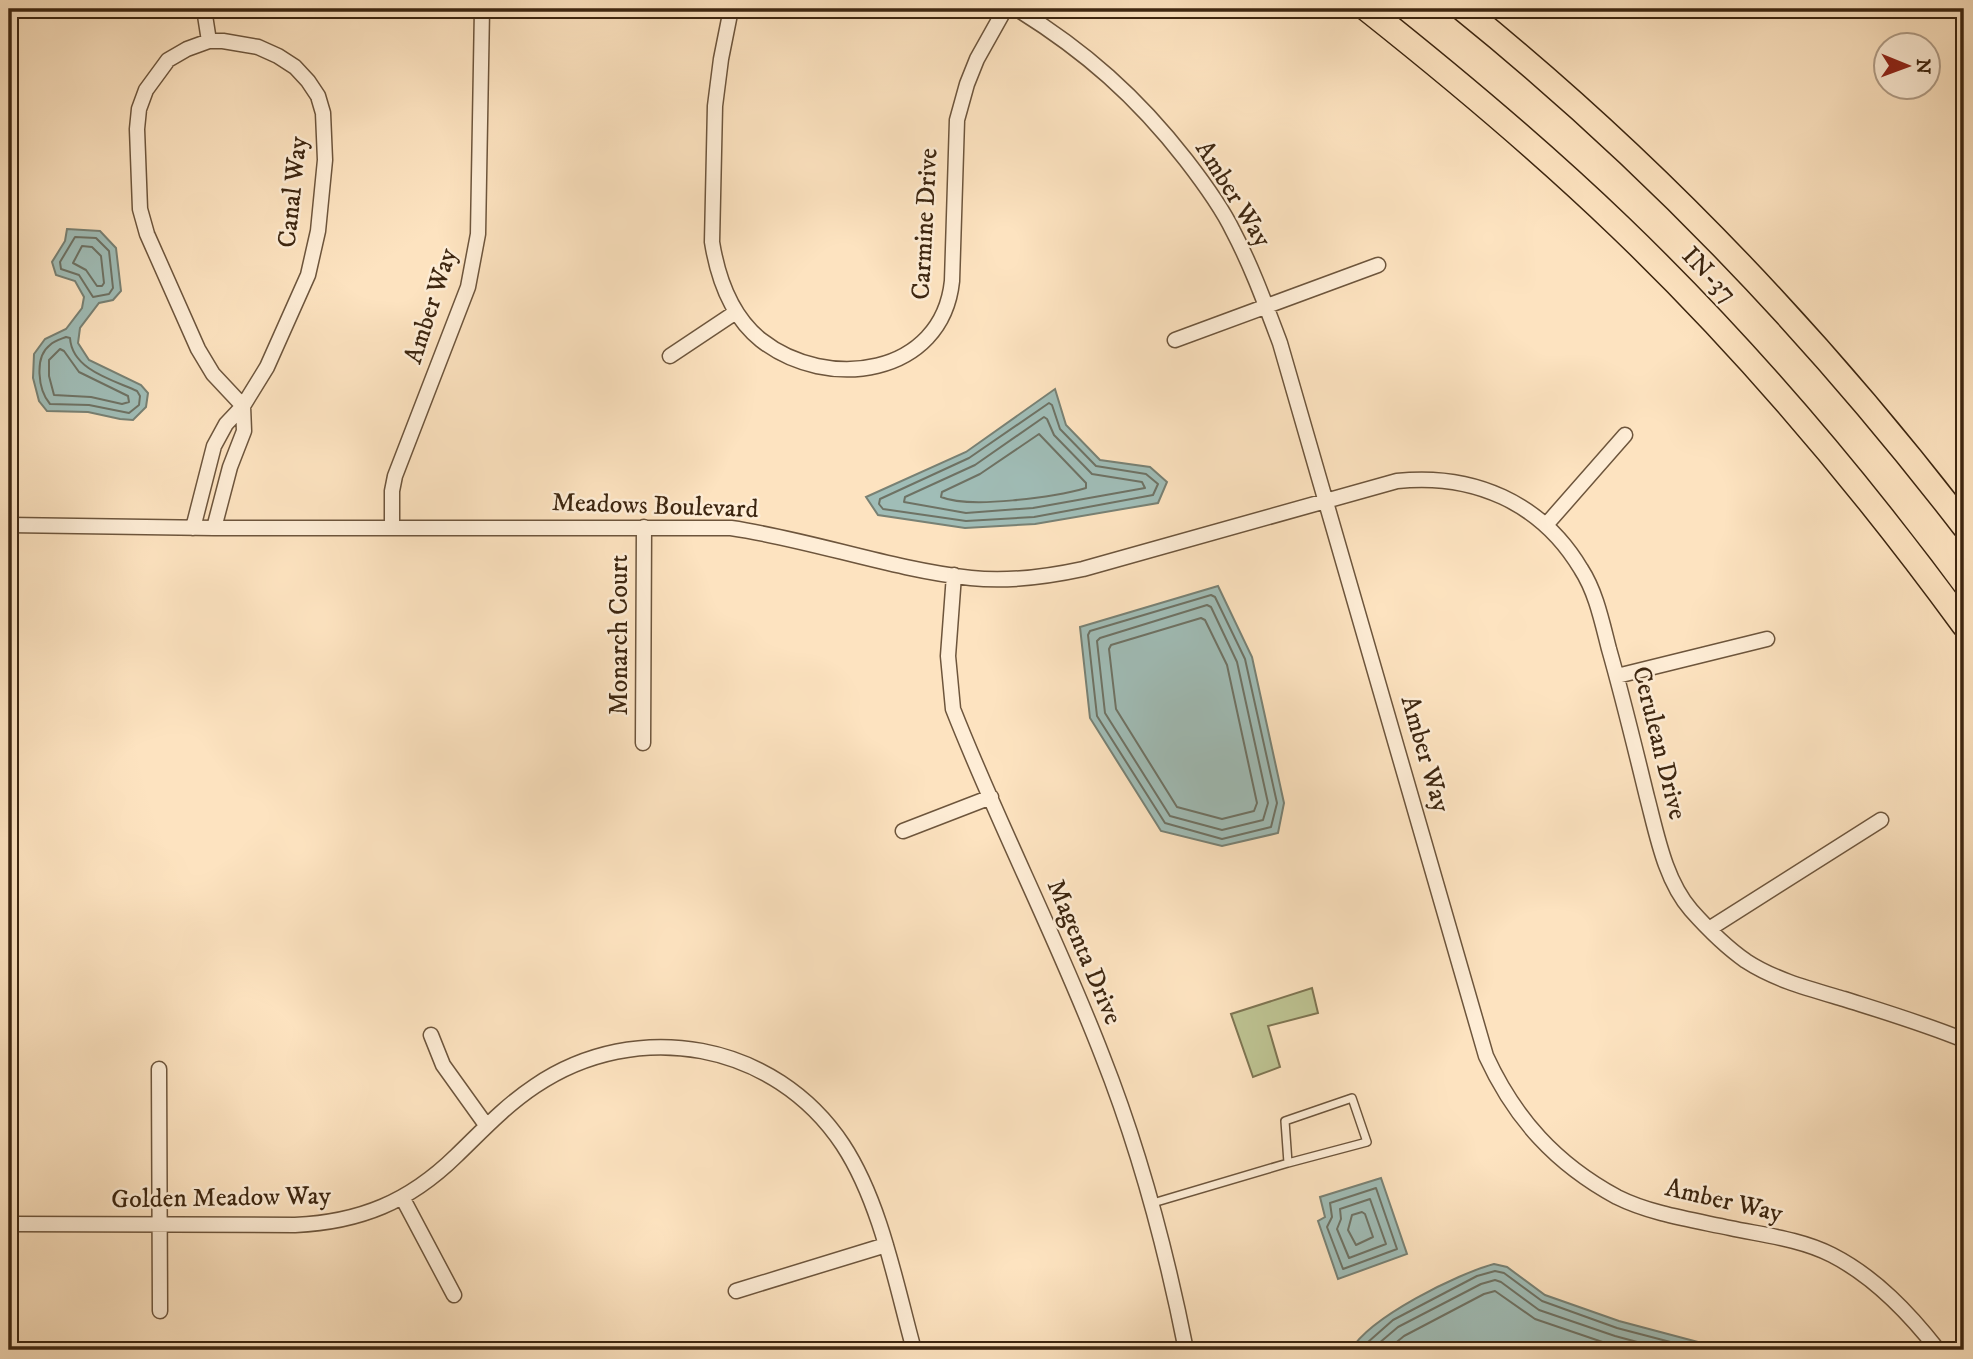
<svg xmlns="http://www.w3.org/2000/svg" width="1973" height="1359" viewBox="0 0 1973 1359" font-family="'IM FELL DW Pica',serif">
  <rect width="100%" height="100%" fill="#fde3c0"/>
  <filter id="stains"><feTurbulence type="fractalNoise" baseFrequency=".00286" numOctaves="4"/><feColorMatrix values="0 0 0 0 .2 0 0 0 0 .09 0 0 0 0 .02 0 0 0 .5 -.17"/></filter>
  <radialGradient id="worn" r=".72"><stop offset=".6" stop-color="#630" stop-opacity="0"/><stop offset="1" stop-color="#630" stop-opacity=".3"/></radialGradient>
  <!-- green -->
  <path fill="#bec493" stroke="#7e7552" stroke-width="2" d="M1312,988L1318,1013L1268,1026L1280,1067L1253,1077L1231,1014Z"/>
  <!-- water -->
  <path fill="#a0bdb7" stroke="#788174" stroke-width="2" d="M67,229L100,231L116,248L121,291L113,300L99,303L80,328L78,343L89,360L141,385L148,393L146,407L133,420L120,419L88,412L47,411L39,401L33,378L34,354L45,339L66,329L82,308L84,297L75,281L56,275L52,262L65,241Z
    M1055,389L1066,425L1100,460L1150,467L1167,482L1158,503L1035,524L965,528L878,515L866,497L966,452Z
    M1218,586L1252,657L1284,803L1278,833L1222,846L1161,831L1090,718L1080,627Z
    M1381,1178L1407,1254L1338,1279L1318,1221L1325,1217L1320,1197Z
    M1494,1264L1507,1267L1545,1295L1619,1321L1728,1350H1351C1370,1317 1457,1274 1494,1264Z"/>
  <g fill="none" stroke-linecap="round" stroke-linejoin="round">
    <!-- shore -->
    <path stroke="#6e7264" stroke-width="2" d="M75,237L96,238L109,251L113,288L109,294L93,297L79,275L61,269L60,262Z
      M82,246L92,247L101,256L104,283L102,286H97L86,270L73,263Z
      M66,337L70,338C72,370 113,380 137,391L140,396L139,405L129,413L89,405L50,404C38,390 34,357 50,345C54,341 61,339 66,337Z
      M60,349L64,351L79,372L128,396L129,402L122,404L91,397L54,395L49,376V360Z
      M1049,403L1052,405L1060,429L1096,466L1146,474L1158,484L1153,495L1034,517L966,521L883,509L879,504L880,499L969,458Z
      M1044,417L1047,419L1054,435L1092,474L1142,482L1145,488L1033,508L966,513L904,502L905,497L975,465Z
      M1039,434L1086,483V488C1055,497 970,509 941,497L942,492L980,474Z
      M1211,595L1215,597L1245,659L1277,803L1271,827L1222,839L1165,823L1097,716L1088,635L1090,631Z
      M1207,605L1211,607L1237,662L1268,803L1263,820L1222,830L1170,816L1105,713L1097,641L1100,638Z
      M1201,618L1205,620L1227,665L1257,803L1254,811L1222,819L1177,807L1116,709L1109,649L1111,645Z
      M1376,1188L1397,1249L1343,1269L1327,1227L1332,1217L1330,1203Z
      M1370,1199L1386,1244L1349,1258L1337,1229L1341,1219L1340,1209Z
      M1362,1212L1365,1214L1373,1237L1356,1245L1348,1230L1352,1215Z
      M1359,1350L1393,1320L1477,1276L1495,1271L1504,1273L1542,1301L1617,1328L1701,1350
      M1371,1350L1398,1327L1481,1284L1495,1280L1501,1282L1539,1310L1615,1336L1667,1350
      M1387,1350L1404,1336L1484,1294L1495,1291L1535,1319L1626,1350"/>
    <defs>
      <path id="service" d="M1153,1203L1288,1163L1285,1121L1352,1098L1367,1142L1288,1163"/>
      <path id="minor" d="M204,9L209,41
        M731,9L721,59L715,106L712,242C718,279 731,316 761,340C827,392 942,376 952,281L957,120L967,84L977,59L1005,9
        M1017,9C1085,51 1137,97 1186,160C1203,182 1221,206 1233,231C1252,267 1266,306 1280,343L1486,1056C1515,1119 1556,1164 1617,1197C1651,1214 1693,1220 1730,1228C1763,1235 1801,1239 1832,1255C1875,1277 1909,1313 1938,1350
        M1175,340L1378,265
        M670,356L736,312
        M9,525L214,528H731C812,540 890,569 971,578C1008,582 1046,577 1083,569L1397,481C1473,473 1541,502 1581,569C1596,592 1602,622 1609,649C1623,698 1635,748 1647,797C1657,835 1665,880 1691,910C1707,928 1726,947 1746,961C1775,980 1810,989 1844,999C1885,1012 1925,1024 1964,1040
        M1546,525L1625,435
        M392,527V491L395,476L468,287L478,234L482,9
        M193,528L214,446L226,424L243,406L267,367L308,275L318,231L325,160L323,113L318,96L308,81L295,67L278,56L258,47L223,41H209L187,49L168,60L146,90L139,109L137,129L140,209L147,234L198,349L213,374L243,406L244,431L230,467L214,528
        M954,575L948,656L953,709C999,826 1057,938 1102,1055C1140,1151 1166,1249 1186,1350
        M1617,676L1767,639
        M643,743L644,527
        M903,831L991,797
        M1709,929L1881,820
        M431,1035L443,1065L486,1125
        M159,1069L160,1311
        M402,1197L454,1295
        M9,1224L295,1225C360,1222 409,1202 456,1156C482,1131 505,1106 535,1086C637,1017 775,1042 843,1145C881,1203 896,1285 914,1350
        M736,1291L886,1245"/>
      <path id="trunk" d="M1367,9C1454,78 1540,150 1620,227C1747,349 1861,484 1964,625
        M1463,9C1650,160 1817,335 1964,526"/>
    </defs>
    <!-- service casing -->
    <use href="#service" stroke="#6d553c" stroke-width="10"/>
    <!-- minor casing -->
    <use href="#minor" stroke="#6d553c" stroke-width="17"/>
    <!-- trunk casing -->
    <use href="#trunk" stroke="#3d2610" stroke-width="27"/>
    <!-- service -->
    <use href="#service" stroke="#feedd6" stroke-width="7"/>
    <!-- minor -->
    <use href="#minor" stroke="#feedd6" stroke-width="14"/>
    <!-- trunk -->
    <use href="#trunk" stroke="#fde3c0" stroke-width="24"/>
  </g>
  <g text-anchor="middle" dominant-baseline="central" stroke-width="5" stroke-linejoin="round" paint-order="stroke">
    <!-- street labels -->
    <g font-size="26" fill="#3d2610" stroke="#feedd6">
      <text transform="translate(293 192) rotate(-84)">Canal Way</text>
      <text transform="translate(1233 194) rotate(58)">Amber Way</text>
      <text transform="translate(925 224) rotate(-87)">Carmine Drive</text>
      <text transform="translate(1709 275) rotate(46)">IN-37</text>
      <text transform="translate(431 306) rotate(-72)">Amber Way</text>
      <text transform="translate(655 506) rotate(2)">Meadows Boulevard</text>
      <text transform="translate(619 635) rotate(-90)">Monarch Court</text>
      <text transform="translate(1659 743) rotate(76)">Cerulean Drive</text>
      <text transform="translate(1425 754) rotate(74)">Amber Way</text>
      <text transform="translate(1084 952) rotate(67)">Magenta Drive</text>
      <text transform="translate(221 1198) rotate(-1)">Golden Meadow Way</text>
      <text transform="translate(1724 1201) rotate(13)">Amber Way</text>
    </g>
  </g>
  <!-- margin -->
  <rect width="1973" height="1359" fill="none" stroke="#fde3c0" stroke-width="35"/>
  <rect x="10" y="10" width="1952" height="1338" fill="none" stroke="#3d2610" stroke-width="3.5"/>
  <rect x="18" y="18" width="1938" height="1324" fill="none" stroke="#3d2610" stroke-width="2"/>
  <!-- north arrow -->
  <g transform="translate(1907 66) rotate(91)"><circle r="33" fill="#feedd6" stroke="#b19d87" stroke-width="2"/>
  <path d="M0-5L12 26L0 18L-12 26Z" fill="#8f2418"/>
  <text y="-10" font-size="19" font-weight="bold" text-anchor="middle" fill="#3d2610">N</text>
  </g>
  <rect width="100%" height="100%" filter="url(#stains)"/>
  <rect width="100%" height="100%" fill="url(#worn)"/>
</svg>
